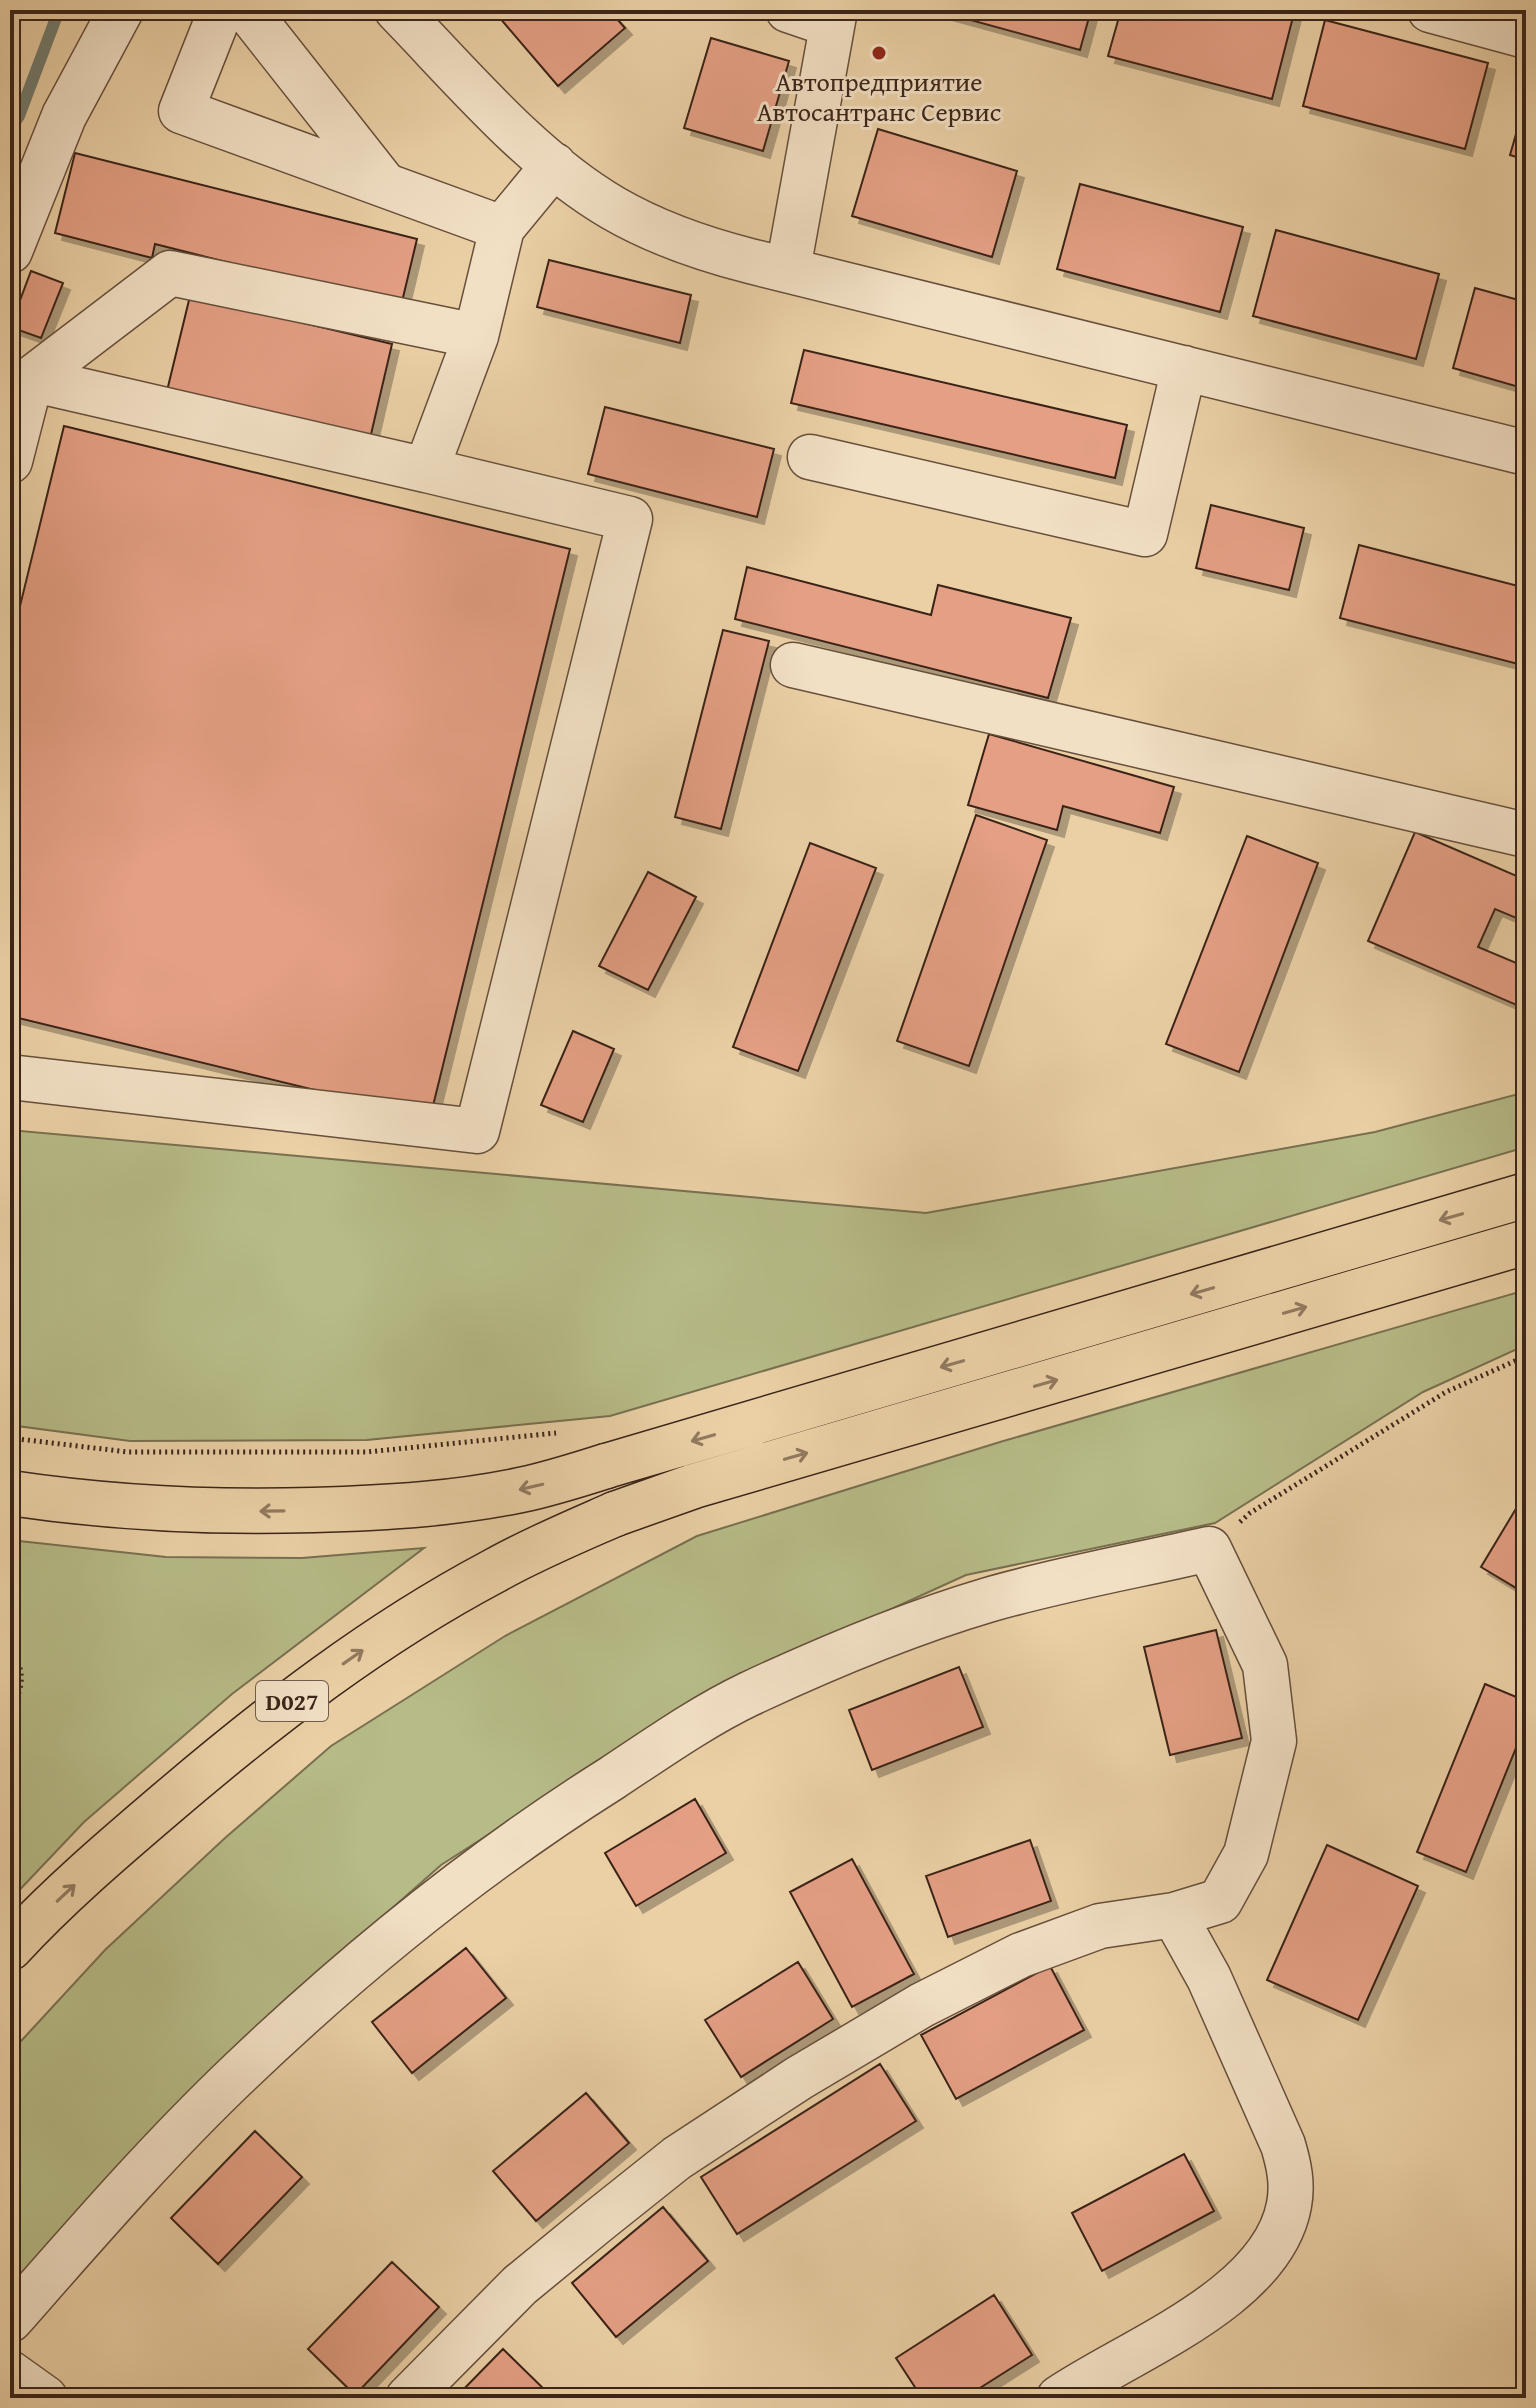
<svg xmlns="http://www.w3.org/2000/svg" width="1536" height="2408" viewBox="0 0 1536 2408" font-family="'Gentium Book Plus',serif">
  <defs>
    <filter id="shadow"><feDropShadow dx="7" dy="7" stdDeviation="0" flood-color="#0004"/></filter>
  </defs>
  <rect width="100%" height="100%" fill="#ebd0a6"/>
  <filter id="stains"><feTurbulence type="fractalNoise" baseFrequency=".0025" numOctaves="4"/><feColorMatrix values="0 0 0 0 .2 0 0 0 0 .09 0 0 0 0 .02 0 0 0 .5 -.17"/></filter>
  <radialGradient id="worn" r=".72"><stop offset=".6" stop-color="#630" stop-opacity="0"/><stop offset="1" stop-color="#630" stop-opacity=".3"/></radialGradient>
  <!-- green -->
  <path fill="#b6bb87" stroke="#787050" stroke-width="2" d="M1526,1092V1147L610,1416L367,1440L130,1441L10,1425V1130L926,1213L1375,1132Z
    M1526,1290V1345L1423,1392L1215,1523L966,1575L722,1686L441,1865L225,2056L10,2294V2053L105,1950L225,1838L331,1746L505,1636L697,1536L1000,1442Z
    M10,1540L166,1557L302,1558L424,1548L232,1694L84,1822L10,1900Z"/>
  <g fill="none" stroke-linecap="round" stroke-linejoin="round">
    <!-- stream -->
    <path stroke="#727c71" stroke-width="12" d="M10,129L19,116L59,10"/>
  </g>
  <!-- building -->
  <path fill="#e49f84" stroke="#3a2419" stroke-width="2" filter="url(#shadow)" d="M493,10H609L625,28L558,86Z
    M934,10H1091L1080,50Z
    M1121,10H1282L1294,13L1272,99L1108,56Z
    M1325,20L1488,63L1465,149L1303,106Z
    M711,38L789,61L763,151L684,128Z
    M1526,99V160L1510,155Z
    M878,129L1017,171L992,257L852,216Z
    M75,153L417,239L401,306L155,244L152,258L55,233Z
    M1080,184L1243,227L1220,312L1057,269Z
    M1276,230L1439,274L1416,359L1253,316Z
    M549,260L691,295L680,343L537,307Z
    M31,271L63,283L41,338L10,327Z
    M1475,288L1526,302V389L1453,368Z
    M190,296L392,344L369,443L166,395Z
    M804,350L1127,425L1115,478L791,403Z
    M605,407L774,449L757,517L588,474Z
    M64,426L570,549L430,1118L10,1016V647Z
    M1211,505L1304,528L1289,590L1196,568Z
    M1359,545L1526,588V666L1340,618Z
    M747,567L931,615L938,585L1071,618L1048,698L735,619Z
    M723,630L769,641L721,829L675,817Z
    M989,734L1174,787L1160,833L1063,806L1057,830L968,805Z
    M976,815L1047,840L969,1066L897,1041Z
    M1415,832L1526,880V922L1495,909L1478,947L1526,967V1009L1368,941Z
    M1247,836L1318,863L1239,1072L1166,1044Z
    M810,843L876,868L798,1071L733,1047Z
    M648,872L696,897L648,990L599,966Z
    M573,1031L614,1049L583,1122L541,1105Z
    M1526,1492V1594L1481,1567Z
    M1216,1630L1242,1738L1170,1755L1144,1647Z
    M959,1667L983,1727L872,1770L849,1710Z
    M1485,1684L1526,1701V1723L1466,1872L1417,1852Z
    M695,1799L726,1853L636,1906L605,1853Z
    M1030,1840L1051,1901L948,1937L926,1876Z
    M1327,1845L1418,1886L1358,2020L1267,1980Z
    M852,1859L914,1974L852,2007L790,1892Z
    M466,1948L506,1998L412,2073L372,2022Z
    M798,1962L833,2019L741,2077L705,2020Z
    M1050,1966L1084,2030L956,2099L921,2035Z
    M880,2064L916,2121L737,2234L701,2177Z
    M586,2093L629,2143L536,2221L493,2171Z
    M255,2131L302,2177L218,2264L171,2218Z
    M1184,2154L1214,2211L1102,2271L1072,2213Z
    M663,2207L708,2261L616,2337L572,2283Z
    M392,2262L439,2307L355,2395L308,2349Z
    M994,2295L1032,2355L964,2398H922L896,2358Z
    M503,2349L551,2396L455,2398Z"/>
  <g fill="none" stroke-linecap="round" stroke-linejoin="round">
    <defs>
      <path id="minor" d="M221,10L181,111L502,228L554,165
        M247,10L385,185
        M397,10C463,78 531,160 613,208C656,233 703,249 750,261L1526,453
        M788,10L832,25
        M1430,10L1526,36
        M10,251L64,116L121,10
        M788,269L835,10
        M31,379L426,470
        M810,457L1145,534L1184,368
        M10,461L31,379L170,273L476,336
        M793,665L1526,835
        M10,1077L477,1131L630,519L426,470L476,336L502,228
        M10,2320C84,2236 158,2150 239,2073C354,1963 477,1863 612,1778C656,1749 701,1717 749,1694C826,1658 907,1624 988,1600C1060,1579 1135,1566 1209,1549L1265,1665L1274,1741L1246,1854L1220,1901L1174,1915L1100,1926L1021,1955L922,2005L799,2078L677,2158L598,2221L520,2285L408,2398
        M10,2373L45,2398
        M1059,2398C1130,2350 1272,2298 1289,2205C1293,2184 1289,2165 1283,2145L1209,1978L1174,1915"/>
      <path id="major" d="M606,1466L1526,1195
        M615,1514L694,1486L1526,1242"/>
      <path id="highway" d="M10,1493C111,1508 211,1513 313,1510C385,1508 459,1504 530,1488C555,1482 581,1474 606,1466
        M10,1948C58,1896 113,1849 167,1803C269,1716 375,1634 494,1571C533,1549 574,1532 615,1514"/>
    </defs>
    <!-- minor casing -->
    <use href="#minor" stroke="#664f3c" stroke-width="47"/>
    <!-- major casing -->
    <use href="#major" stroke="#3a2419" stroke-width="47"/>
    <!-- highway casing -->
    <use href="#highway" stroke="#3a2419" stroke-width="47"/>
    <!-- path -->
    <path stroke="#3a2419" stroke-width="5" stroke-dasharray="2 4" stroke-linecap="butt" d="M10,1438L128,1452H367L556,1433
      M1240,1522L1250,1513L1446,1392L1526,1356
      M10,1646C24,1668 26,1687 10,1709"/>
    <!-- minor -->
    <use href="#minor" stroke="#f2e0c5" stroke-width="44"/>
    <!-- major -->
    <use href="#major" stroke="#ebd0a6" stroke-width="44"/>
    <!-- highway -->
    <use href="#highway" stroke="#ebd0a6" stroke-width="44"/>
  </g>
  <!-- one-way arrows -->
  <defs><path id="oneway-shaft" d="M-6 0H5M1.5-3L5.5 0L1.5 3" fill="none" stroke-width="1.6" stroke-linecap="round" stroke-linejoin="round" transform="scale(2)"/></defs>
  <g stroke="#927a60">
    <use href="#oneway-shaft" transform="translate(1451 1217) rotate(164)"/>
    <use href="#oneway-shaft" transform="translate(1202 1291) rotate(164)"/>
    <use href="#oneway-shaft" transform="translate(1295 1310) rotate(-16)"/>
    <use href="#oneway-shaft" transform="translate(952 1364) rotate(164)"/>
    <use href="#oneway-shaft" transform="translate(1046 1383) rotate(-16)"/>
    <use href="#oneway-shaft" transform="translate(703 1438) rotate(164)"/>
    <use href="#oneway-shaft" transform="translate(796 1456) rotate(-16)"/>
    <use href="#oneway-shaft" transform="translate(531 1487) rotate(167)"/>
    <use href="#oneway-shaft" transform="translate(272 1511) rotate(179)"/>
    <use href="#oneway-shaft" transform="translate(353 1657) rotate(-35)"/>
    <use href="#oneway-shaft" transform="translate(66 1893) rotate(-43)"/>
  </g>
  <!-- markers -->
  <circle fill="#8f2418" stroke="#f2e0c5" stroke-width="3" cx="879" cy="53" r="8"/>
  <g text-anchor="middle" dominant-baseline="central" stroke-width="6" stroke-linejoin="round" paint-order="stroke">
    <!-- shield labels -->
    <rect fill="#f2e0c5" stroke="#715c4d" stroke-width="2" x="256" y="1681" width="72" height="40" rx="6"/>
    <g font-size="24" font-weight="bold" fill="#3a2419">
      <text x="292" y="1701">D027</text>
    </g>
    <!-- poi labels -->
    <g font-size="26" fill="#3a2419" stroke="#f2e0c5">
      <text x="879" y="81">Автопредприятие<tspan x="879" dy="30">Автосантранс Сервис</tspan></text>
    </g>
  </g>
  <!-- margin -->
  <rect width="1536" height="2408" fill="none" stroke="#ebd0a6" stroke-width="40"/>
  <rect x="12" y="12" width="1512" height="2384" fill="none" stroke="#3a2419" stroke-width="4"/>
  <rect x="20" y="20" width="1496" height="2368" fill="none" stroke="#3a2419" stroke-width="2"/>
  <rect width="100%" height="100%" filter="url(#stains)"/>
  <rect width="100%" height="100%" fill="url(#worn)"/>
</svg>
